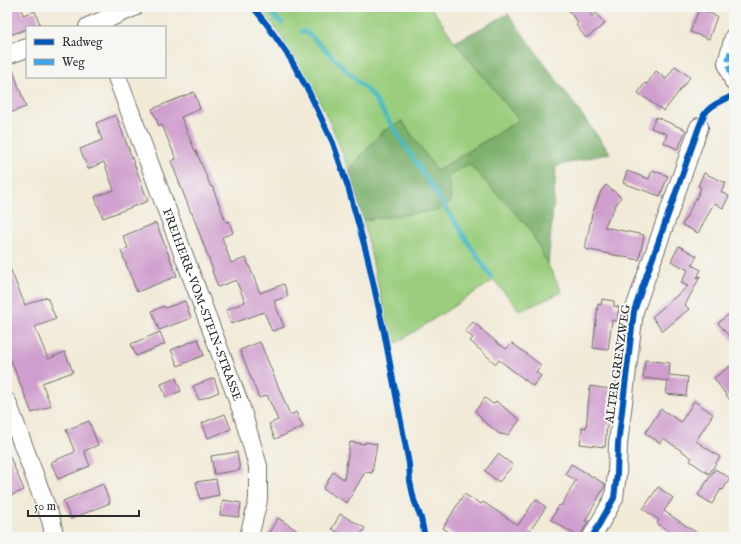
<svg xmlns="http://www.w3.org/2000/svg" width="741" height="544" viewBox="0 0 741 544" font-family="'IM FELL English',serif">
  <rect width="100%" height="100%" fill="#f6f6f2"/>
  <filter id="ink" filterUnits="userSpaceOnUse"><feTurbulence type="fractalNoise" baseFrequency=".025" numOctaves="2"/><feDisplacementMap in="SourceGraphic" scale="8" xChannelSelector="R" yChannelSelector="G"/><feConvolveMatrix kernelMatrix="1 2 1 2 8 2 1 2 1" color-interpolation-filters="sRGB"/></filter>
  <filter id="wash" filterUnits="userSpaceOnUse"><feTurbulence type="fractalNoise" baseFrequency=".012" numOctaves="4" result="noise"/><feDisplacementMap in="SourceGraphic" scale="16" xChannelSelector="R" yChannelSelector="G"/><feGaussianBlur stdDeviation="0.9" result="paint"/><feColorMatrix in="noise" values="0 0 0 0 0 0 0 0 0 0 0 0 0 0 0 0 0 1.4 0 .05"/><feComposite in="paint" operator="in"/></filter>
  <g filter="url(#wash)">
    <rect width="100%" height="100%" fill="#f1ead7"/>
    <!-- green -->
    <path fill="#9acd7d" stroke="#627c54" d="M258,7H431L455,42L519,120L436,171L402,121L383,131L349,170L332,127L316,94L275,27Z
      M469,164L529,228L562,292L520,311L494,280L392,346L363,220L438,210L451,202L448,175Z"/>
    <!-- forest -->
    <path fill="#7bb06c" stroke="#536e4c" d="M508,14L610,153L556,166L555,184L548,265L529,228L469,164L448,175L451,202L438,210L363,220L349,170L383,131L402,121L437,171L519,120L455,42Z"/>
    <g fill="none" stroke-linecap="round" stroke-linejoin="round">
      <!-- stream -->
      <path stroke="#4cbbc2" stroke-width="4.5" d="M269,7L275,17L282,23
        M302,31L308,33L372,95L491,277"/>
    </g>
    <g id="blocks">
      <!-- building -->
      <path fill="#cf9ece" d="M7,7H21L23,15L35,11L40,25L35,27H27V29L10,35L7,25Z
        M566,7H586L592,16L596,13L605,24L586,38L576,25L578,23Z
        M699,9L717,16L709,39L690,32Z
        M7,65H11L26,107L7,114Z
        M675,66L690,77L664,111L638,93L645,83L647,84L656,71L666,79Z
        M194,92L200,109L181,117L195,151H196L211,187L212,186L226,222L229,221L233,233L222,237L231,263L246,258L260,293L284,284L288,296L274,301L284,327L272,331L264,312L231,324L226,310L245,302L236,280L218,287L212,271L213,270L192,213H191L171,161L176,159L162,125L159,126L152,109Z
        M116,115L148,201L103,218L95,197L114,190L104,162L88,169L80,149L102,140L96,123Z
        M656,117L686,130L678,149L664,143L667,134L651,128Z
        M652,170L668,176L660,196L623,183L627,171L649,179Z
        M704,173L726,183L721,192L729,196L723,208L714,203L698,233L682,225L698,195L701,187L698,186Z
        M606,185L621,197L617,203L604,227L644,235L639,260L585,249L592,214L601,191Z
        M156,223L177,276L137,292L121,251L128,248L123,236Z
        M679,246L697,256L692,265L701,270L697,278L700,276V277L685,305L689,309L663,331L652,317L688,286L681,283L688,270L671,261Z
        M7,261L25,305L47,297L56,319L35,327L48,359L65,352L73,372L42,383L51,406L32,413L7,351Z
        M602,299L614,301V306L619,307L617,321L612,320L608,350L593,348L598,304L601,305Z
        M185,301L191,318L159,330L152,311L164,306L165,308Z
        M734,310V342L718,323Z
        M473,322L501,346V345L506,349L512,343L541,365L536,372L541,376L533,386L499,360L496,364L470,341L473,338L465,331Z
        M160,332L165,344L136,356L131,344Z
        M198,339L204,355L178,366L171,350Z
        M260,342L290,415L296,412L303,427L275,439L269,424L278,420L267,395L259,398L240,350Z
        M645,360L670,363L669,375L688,377L686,396L666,394L668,381L643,378Z
        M734,363V406L714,378Z
        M176,378L181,391L166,397L161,384Z
        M214,378L219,392L199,400L193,386Z
        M590,386L610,389L608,411L611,412L610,425H607L605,447L580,444L582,427L586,428Z
        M485,398L493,404L496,401L520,420L508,435L500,434L481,419L482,418L475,411Z
        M694,401L713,414L696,441L720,457L709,474L690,461L692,458L663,438L660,443L645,433L661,409L681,422Z
        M225,414L231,429L208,438L202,423Z
        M89,421L98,445L84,451L90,466L58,479L51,462L75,452L66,430Z
        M350,442L365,444V442L377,444L372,473L365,472L347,503L323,489L333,472L344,479Z
        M7,450L24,490L7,497Z
        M237,452L240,470L214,474L211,456Z
        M498,454L513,465L499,482L485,471Z
        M571,464L605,484V486L585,521L588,522L579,537L551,520L559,505L561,506L576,480L565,474Z
        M715,469L730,478L723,490L721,489L712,504L698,495Z
        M216,479L219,495L200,499L196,482Z
        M103,484L110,503L71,519L63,501Z
        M658,487L673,498L664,511L703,537H677L657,523L659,520L643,509Z
        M464,494L481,504L483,502L518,525L536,499L546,507L529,532L537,537H457L443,528Z
        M223,500L241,503L239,517L220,515Z
        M340,514L365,528L359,537H346L332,529Z
        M278,518L307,537H266Z"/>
    </g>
  </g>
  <g filter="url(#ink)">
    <use href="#blocks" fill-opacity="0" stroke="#706e67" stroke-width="1"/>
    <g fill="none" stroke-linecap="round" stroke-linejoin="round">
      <defs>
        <g id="minor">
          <path d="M88,27L134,7"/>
          <path d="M734,37L727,63L734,82"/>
          <path d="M7,55L27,48"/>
          <path id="s1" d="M117,77L241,408L258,466V500L249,537"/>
          <path d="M7,402L51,520L53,529V537"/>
          <path d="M592,537L614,498L617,474L618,444L634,311L699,127"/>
        </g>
      </defs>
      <!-- minor casing -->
      <use href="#minor" stroke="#706e67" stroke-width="20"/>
      <!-- minor -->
      <use href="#minor" stroke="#fff" stroke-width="18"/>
      <!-- quiet -->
      <path stroke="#3ea3eb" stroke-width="5" stroke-dasharray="10 5" stroke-linecap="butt" d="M734,37L727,63L734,82"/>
      <defs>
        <path id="cycleway" d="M253,7L268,26L290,58L309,92L333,143L348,187L367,255L384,332L409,464L410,481L414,500L421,518L425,537
          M592,537L614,498L617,474L618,444L634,311L699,127C701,123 702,119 704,115C710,105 724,100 734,95"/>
      </defs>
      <!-- cycleway casing -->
      <use href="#cycleway" stroke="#f6f6f2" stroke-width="8"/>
      <!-- cycleway -->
      <use href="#cycleway" stroke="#0057b8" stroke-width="6"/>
    </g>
  </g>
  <g text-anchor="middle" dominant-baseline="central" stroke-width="4" stroke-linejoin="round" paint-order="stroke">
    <!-- street labels -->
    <g font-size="12" fill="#2b2b2b" stroke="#f6f6f2">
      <text stroke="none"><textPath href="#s1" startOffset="243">FREIHERR-VOM-STEIN-STRASSE</textPath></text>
      <text transform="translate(618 364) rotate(-82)">ALTER GRENZWEG</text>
    </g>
  </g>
  <!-- margin -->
  <rect width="741" height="544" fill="none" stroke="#f6f6f2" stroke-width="24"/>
  <!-- legend -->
  <rect x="26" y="26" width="140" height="52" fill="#f6f6f2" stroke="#a5a5a2"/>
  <rect x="34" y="39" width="20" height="6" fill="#0057b8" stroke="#a5a5a2"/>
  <text x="62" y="46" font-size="12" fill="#2b2b2b">Radweg</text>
  <rect x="34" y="59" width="20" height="6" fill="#3ea3eb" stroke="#a5a5a2"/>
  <text x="62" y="66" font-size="12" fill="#2b2b2b">Weg</text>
  <!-- scale -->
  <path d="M28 510v6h111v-6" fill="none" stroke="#2b2b2b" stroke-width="2"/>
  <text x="34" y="510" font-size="12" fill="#2b2b2b" stroke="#f6f6f2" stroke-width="3" paint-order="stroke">50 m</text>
</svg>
